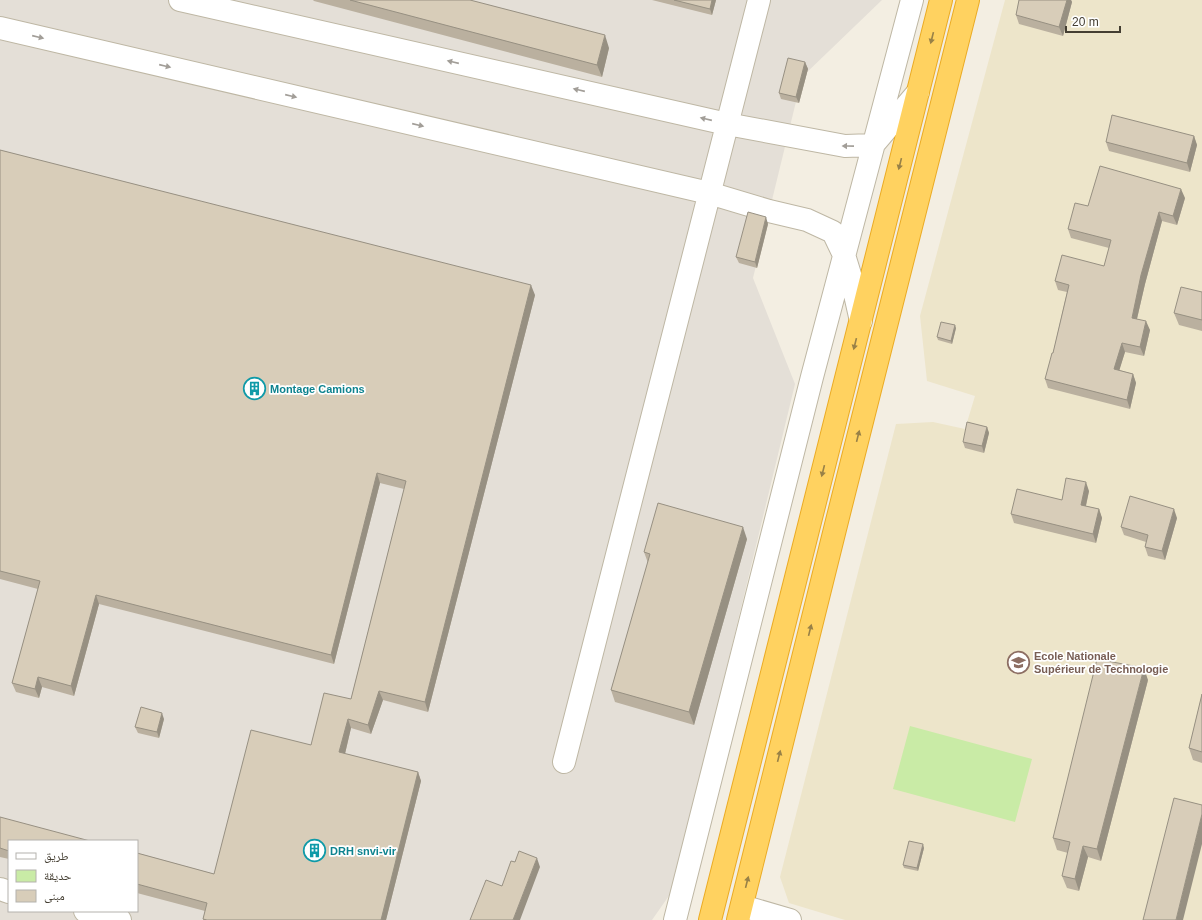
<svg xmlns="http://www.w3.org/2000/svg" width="1202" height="920" viewBox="0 0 1202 920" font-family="Helvetica,'Noto Naskh Arabic',sans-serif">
  <rect width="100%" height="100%" fill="#f3eee2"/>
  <!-- industrial -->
  <path fill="#e4dfd7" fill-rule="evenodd" d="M0,0H882L802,77L753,278L795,384L673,890L652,920H0ZM9,841H137V911H9Z"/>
  <!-- education -->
  <path fill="#ede5ca" d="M1005,0H1202V920H845L789,903L780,877L896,424L933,422L965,429L975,396L927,381L920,316Z"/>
  <!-- green -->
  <path fill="#c9eba6" d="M910,726L1032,759L1015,822L893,789Z"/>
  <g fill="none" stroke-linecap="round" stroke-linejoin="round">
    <defs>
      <path id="minor" d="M180,0L727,124L845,146L873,145L918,92
        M0,28L709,193L769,211L807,220L833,232L844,255L852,281L861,321
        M564,762L759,0
        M0,889L9,892
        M742,906L790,920
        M85,911L120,920
        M675,920L812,377L912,0"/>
      <path id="highway" d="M710,920L941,0
        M738,920L837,521L968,0"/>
    </defs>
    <!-- minor casing -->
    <use href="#minor" stroke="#beb7a4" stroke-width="24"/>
    <!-- highway casing -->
    <use href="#highway" stroke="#ebab24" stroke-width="24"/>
    <!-- minor -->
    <use href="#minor" stroke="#fff" stroke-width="22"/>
    <!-- highway -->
    <use href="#highway" stroke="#ffd260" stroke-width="22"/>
  </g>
  <!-- wall -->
  <path fill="#bab09f" d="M313,0H470L609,48L602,77L314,1Z
    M652,0H716L712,15Z
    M1019,0H1071L1072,2L1063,36L1019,24L1016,15Z
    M805,62L808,69L799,103L781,99L779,93Z
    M1194,136L1197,145L1190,172L1109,151L1106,142Z
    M0,150L535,295L428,712L383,700L371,734L351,728L345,754L418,772L421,781L386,920H203V919L205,911L137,893V853L214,874L311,745L351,699L404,489L380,483L334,664L99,604L74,696L42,687L39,698L16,692L12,683L38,589L0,579Z
    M1185,198L1177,225L1162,221L1145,284L1137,319L1150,330L1144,356L1125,352L1119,370L1133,374L1136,383L1130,409L1048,388L1045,379L1053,353L1067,292L1058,290L1055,281L1104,266L1109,248L1071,238L1068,229L1088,206Z
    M768,224L757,268L739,263L736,257Z
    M1202,292V331L1179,325L1174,313Z
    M956,328L952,344L938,340L937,337Z
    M987,427L989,433L984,453L965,448L963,442Z
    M1089,491L1086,506L1099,509L1102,518L1096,543L1014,523L1011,514L1062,500Z
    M1177,518L1165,560L1148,556L1145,547L1146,542L1124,535L1121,527Z
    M747,539L694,725L615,702L611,690L648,563L644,552Z
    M1148,680L1101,861L1088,857L1079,891L1067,888L1062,876L1068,853L1057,850L1053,838Z
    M1202,694V763L1193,760L1189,748Z
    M164,719L159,738L138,733L135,727Z
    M0,817L9,841V859L0,857Z
    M924,848L918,871L904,868L903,865Z"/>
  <!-- shaded-wall -->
  <path fill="#979082" d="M712,0H716L712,15L710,9Z
    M1067,0H1071L1072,2L1063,36L1059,27Z
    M605,35L609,48L602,77L597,65Z
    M805,62L808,69L799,103L796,97Z
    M1194,136L1197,145L1190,172L1187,163Z
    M1181,189L1185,198L1177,225L1173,216Z
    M1159,212L1162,221L1145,284L1135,327L1132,318L1141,275Z
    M766,217L768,224L757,268L755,262Z
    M531,285L535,295L428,712L425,702Z
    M1146,321L1150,330L1144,356L1140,347Z
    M955,325L956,328L952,344L951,341Z
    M1122,343L1125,352L1117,378L1114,369Z
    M1133,374L1136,383L1130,409L1127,400Z
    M987,427L989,433L984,453L982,446Z
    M377,473L380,483L334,664L331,655Z
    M1086,482L1089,491L1084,514L1081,505Z
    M1099,509L1102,518L1096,543L1093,534Z
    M1174,509L1177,518L1165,560L1162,551Z
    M743,527L747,539L694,725L689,712Z
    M96,595L99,604L74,696L71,686Z
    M1144,668L1148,680L1101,861L1097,849Z
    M38,677L42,687L39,698L35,689Z
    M379,691L383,700L371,734L368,725Z
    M162,713L164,719L159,738L157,732Z
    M348,719L351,728L343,762L339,752Z
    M418,772L421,781L386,920H381Z
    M1202,814V844L1183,920H1176Z
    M923,844L924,848L918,871L917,868Z
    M1083,846L1088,857L1079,891L1075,879Z
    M537,858L540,867L520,920H513Z"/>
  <!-- building -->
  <path fill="#d8cdb9" stroke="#979082" d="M350,0H470L605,35L597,65Z
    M674,0H712L710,9Z
    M1019,0H1067L1059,27L1016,15Z
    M788,58L805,62L796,97L779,93Z
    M1112,115L1194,136L1187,163L1106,142Z
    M0,150L531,285L425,702L379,691L368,725L348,719L339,752L418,772L381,920H207L203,919L207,903L137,884V853L214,874L251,730L311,745L324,693L351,699L406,481L377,473L331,655L96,595L71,686L38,677L35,689L12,683L40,581L0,571Z
    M1100,166L1181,189L1173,216L1159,212L1141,275L1132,318L1146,321L1140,347L1122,343L1114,369L1133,374L1127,400L1045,379L1052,353H1053L1069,285L1055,281L1062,255L1104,266L1111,240L1068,229L1075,203L1088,206Z
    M748,212L766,217L755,262L736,257Z
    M1181,287L1202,292V320L1174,313Z
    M941,322L955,325L951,341L937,337Z
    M967,422L987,427L982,446L963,442Z
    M1066,478L1086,482L1081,505L1099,509L1093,534L1011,514L1017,489L1062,500Z
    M1130,496L1174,509L1162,551L1145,547L1148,535L1121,527Z
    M658,503L743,527L689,712L611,690L650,554L644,552Z
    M1097,659L1144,668L1097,849L1083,846L1075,879L1062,876L1070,842L1053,838Z
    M1202,694V752L1189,748Z
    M141,707L162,713L157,732L135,727Z
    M1174,798L1202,805V814L1176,920H1143Z
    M0,817L90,841H9V851L0,848Z
    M909,841L923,844L917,868L903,865Z
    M519,851L537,858L513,920H470L486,880L502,886L511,861L515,862Z"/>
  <!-- one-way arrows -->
  <defs><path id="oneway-solid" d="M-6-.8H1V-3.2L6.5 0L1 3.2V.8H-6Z"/></defs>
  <g fill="#a29e98">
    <use href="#oneway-solid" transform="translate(38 37) rotate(13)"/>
    <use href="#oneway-solid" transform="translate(453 62) rotate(-167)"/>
    <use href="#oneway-solid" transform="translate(165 66) rotate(13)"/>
    <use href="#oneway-solid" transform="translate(579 90) rotate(-167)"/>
    <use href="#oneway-solid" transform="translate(291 96) rotate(13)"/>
    <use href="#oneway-solid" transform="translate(706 119) rotate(-167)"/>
    <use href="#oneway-solid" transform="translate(418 125) rotate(13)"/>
    <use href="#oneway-solid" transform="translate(848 146) rotate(-179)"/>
  </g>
  <g fill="#988147">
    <use href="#oneway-solid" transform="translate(932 38) rotate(104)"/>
    <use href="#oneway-solid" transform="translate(900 164) rotate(104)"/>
    <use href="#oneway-solid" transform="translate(855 344) rotate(104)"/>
    <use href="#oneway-solid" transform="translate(858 436) rotate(-76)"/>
    <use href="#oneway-solid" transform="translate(823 471) rotate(104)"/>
    <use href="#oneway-solid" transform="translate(810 630) rotate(-76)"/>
    <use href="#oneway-solid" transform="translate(779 756) rotate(-76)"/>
    <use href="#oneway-solid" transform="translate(747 882) rotate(-76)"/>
  </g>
  <!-- icons -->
  <defs>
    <symbol id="building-ring" viewBox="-11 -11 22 22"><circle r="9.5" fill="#fff" stroke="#0f9aa8" stroke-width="1.5"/><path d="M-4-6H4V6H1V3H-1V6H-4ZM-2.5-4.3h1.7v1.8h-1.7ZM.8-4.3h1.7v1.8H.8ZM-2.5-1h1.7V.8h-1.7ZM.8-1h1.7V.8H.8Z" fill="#0f9aa8"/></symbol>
    <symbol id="university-ring" viewBox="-11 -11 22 22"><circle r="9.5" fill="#fff" stroke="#8d6e63" stroke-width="1.5"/><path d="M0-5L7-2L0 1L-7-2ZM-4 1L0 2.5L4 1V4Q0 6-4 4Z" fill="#8d6e63"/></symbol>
  </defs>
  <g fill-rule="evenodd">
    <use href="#building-ring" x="242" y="376" width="25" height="25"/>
    <use href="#university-ring" x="1006" y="650" width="25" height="25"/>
    <use href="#building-ring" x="302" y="838" width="25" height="25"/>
  </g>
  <g text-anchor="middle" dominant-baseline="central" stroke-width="3.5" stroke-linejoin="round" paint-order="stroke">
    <!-- culture labels -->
    <g font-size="11" font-weight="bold" fill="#0d838f" stroke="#fff" text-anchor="start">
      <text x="270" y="389">Montage Camions</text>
      <text x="330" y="851">DRH snvi-vir</text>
    </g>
    <!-- education labels -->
    <g font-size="11" font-weight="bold" fill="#785e54" stroke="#fff" text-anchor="start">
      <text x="1034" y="656">Ecole Nationale<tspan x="1034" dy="13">Supérieur de Technologie</tspan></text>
    </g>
  </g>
  <!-- legend -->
  <rect x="8" y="840" width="130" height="72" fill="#ffffff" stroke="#b4b2ad"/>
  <rect x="16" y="853" width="20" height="6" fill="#ffffff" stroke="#b4b2ad"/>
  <text x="44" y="860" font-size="12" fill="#443e32">طريق</text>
  <rect x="16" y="870" width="20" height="12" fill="#c9eba6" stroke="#b4b2ad"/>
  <text x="44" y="880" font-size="12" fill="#443e32">حديقة</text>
  <rect x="16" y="890" width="20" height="12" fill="#d8cdb9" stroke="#b4b2ad"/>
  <text x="44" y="900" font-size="12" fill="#443e32">مبنى</text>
  <!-- scale -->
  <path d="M1066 26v6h54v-6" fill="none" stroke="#443e32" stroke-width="2"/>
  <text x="1072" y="26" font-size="12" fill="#443e32" stroke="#ffffff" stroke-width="3" paint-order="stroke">20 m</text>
</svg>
